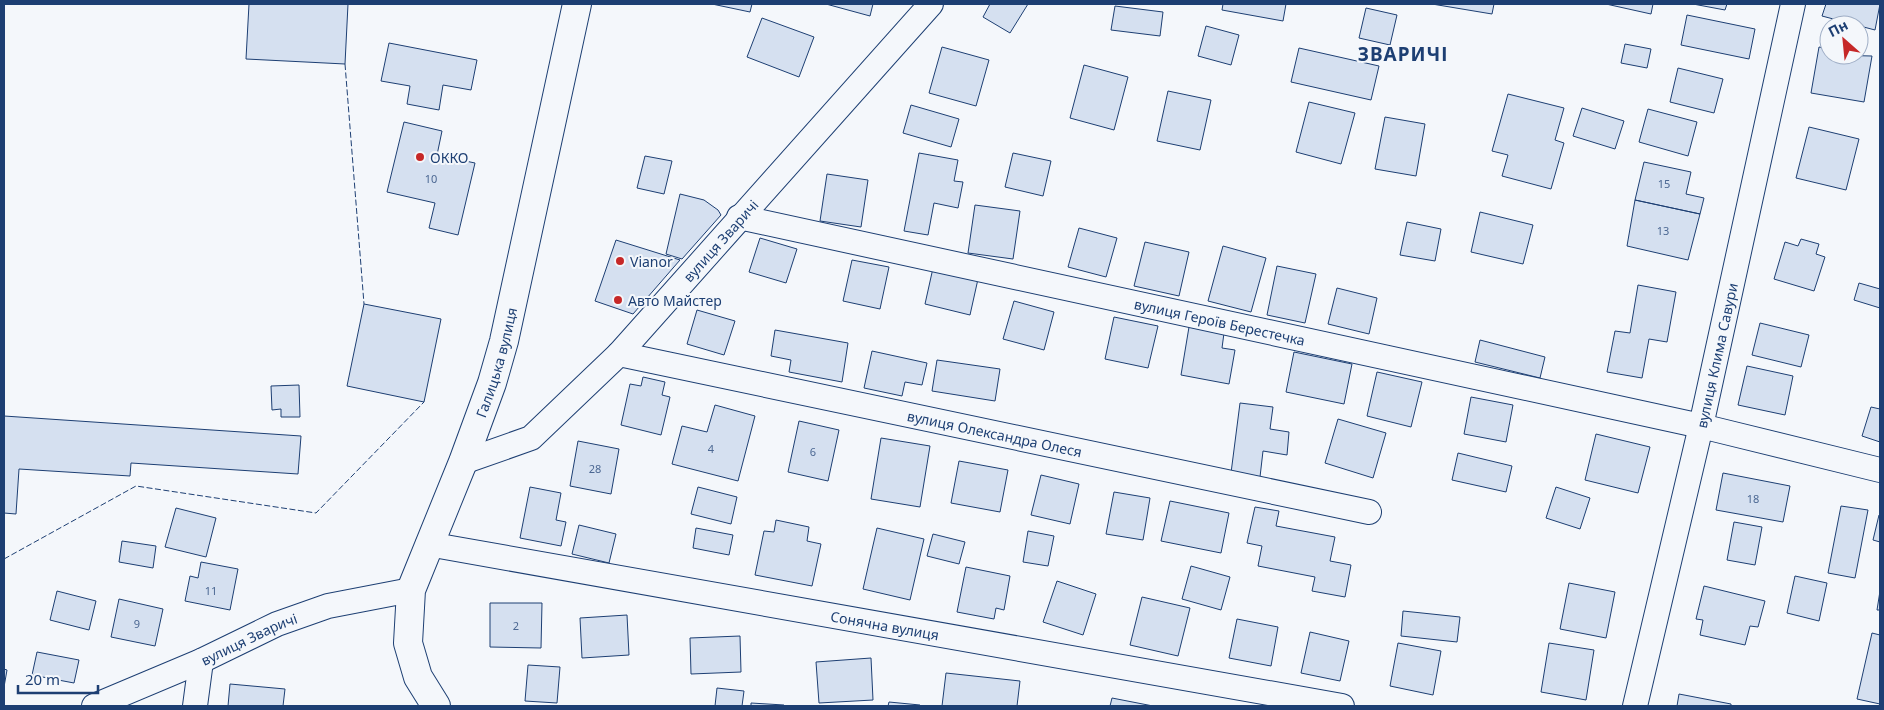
<svg xmlns="http://www.w3.org/2000/svg" width="1884" height="710" viewBox="0 0 1884 710" font-family="'Noto Sans',sans-serif">
  <rect width="100%" height="100%" fill="#f4f7fb"/>
  <!-- building -->
  <path fill="#d5e0f0" stroke="#1d3f73" d="M249,4H348L345,64L246,59Z
    M712,4H752L750,12Z
    M826,4H873L870,16Z
    M990,4H1028L1010,33L983,17Z
    M1223,4H1286L1283,21L1222,10Z
    M1432,4H1494L1492,14Z
    M1606,4H1653L1651,14Z
    M1693,4H1727L1725,10Z
    M1826,4H1880L1875,30L1822,16Z
    M1115,6L1163,12L1160,36L1111,30Z
    M1366,8L1397,15L1390,45L1359,38Z
    M1687,15L1755,29L1749,59L1681,45Z
    M762,18L814,37L799,77L747,57Z
    M1206,26L1239,35L1231,65L1198,56Z
    M389,43L477,60L471,90L443,85L439,110L407,104L410,86L381,81Z
    M1625,44L1651,49L1647,68L1621,63Z
    M942,47L989,60L976,106L929,93Z
    M1819,47L1829,49V55L1872,56L1864,102L1811,93Z
    M1299,48L1379,66L1371,100L1291,82Z
    M1084,65L1128,77L1114,130L1070,118Z
    M1678,68L1723,79L1714,113L1670,102Z
    M1168,91L1211,100L1200,150L1157,141Z
    M1508,94L1564,108L1555,140L1564,143L1551,189L1502,176L1508,155L1492,151Z
    M1309,102L1355,113L1341,164L1296,152Z
    M911,105L959,119L951,147L903,133Z
    M1582,108L1624,121L1615,149L1573,136Z
    M1648,109L1697,122L1688,156L1639,142Z
    M1385,117L1425,124L1416,176L1375,169Z
    M404,122L442,131L437,155L475,163L458,235L429,228L435,203L387,192Z
    M1809,127L1859,139L1846,190L1796,178Z
    M919,153L958,160L954,181L963,182L958,208L934,203L928,235L904,231Z
    M1013,153L1051,161L1043,196L1005,187Z
    M645,156L672,161L664,194L637,188Z
    M1644,162L1691,172L1686,194L1704,198L1700,214L1635,200Z
    M827,174L868,180L861,227L820,221Z
    M680,194L704,200L718,210L721,215L682,259L666,254Z
    M1635,200L1700,214L1688,260L1627,246Z
    M975,205L1020,211L1013,259L968,253Z
    M1480,212L1533,225L1523,264L1471,252Z
    M1407,222L1441,229L1435,261L1400,255Z
    M1079,228L1117,238L1106,277L1068,267Z
    M760,238L797,249L786,283L749,272Z
    M1801,239L1819,244L1816,254L1825,257L1814,291L1774,279L1785,242L1798,246Z
    M616,240L680,260L633,314L595,301Z
    M1145,242L1189,252L1179,296L1134,286Z
    M1223,246L1266,258L1251,312L1208,301Z
    M852,260L889,267L880,309L843,301Z
    M1277,266L1316,274L1305,323L1267,315Z
    M933,268L978,279L970,315L925,304Z
    M1859,283L1880,289V308L1854,300Z
    M1638,285L1676,292L1667,342L1649,339L1642,378L1607,372L1615,331L1630,333Z
    M1337,288L1377,298L1369,334L1328,324Z
    M1014,301L1054,312L1044,350L1003,339Z
    M364,304L441,319L424,402L347,386Z
    M697,310L735,321L724,355L687,344Z
    M1114,317L1158,326L1148,368L1105,359Z
    M1760,323L1809,335L1801,367L1752,355Z
    M1189,327L1224,333L1222,348L1235,350L1229,384L1181,375Z
    M775,330L848,343L842,382L789,372L791,360L771,356Z
    M1480,340L1545,357L1540,378L1475,362Z
    M872,351L927,363L922,385L905,382L902,396L864,388Z
    M1294,352L1352,364L1344,404L1286,392Z
    M937,360L1000,369L995,401L932,391Z
    M1747,366L1793,376L1785,415L1738,405Z
    M1377,372L1422,382L1411,427L1367,416Z
    M643,377L665,382L662,395L670,397L661,435L621,425L630,384L641,386Z
    M299,385L300,417H281V409L272,410L271,386Z
    M1471,397L1513,405L1506,442L1464,434Z
    M1240,403L1273,407L1270,429L1289,432L1287,455L1263,451L1260,477L1231,473Z
    M715,405L755,416L738,481L672,464L682,426L707,432Z
    M1871,407L1880,409V442L1862,436Z
    M4,416L301,436L298,474L131,463L130,476L19,469L16,514L4,513Z
    M1338,419L1386,433L1373,478L1325,463Z
    M799,421L839,430L828,481L788,472Z
    M1596,434L1650,447L1638,493L1585,480Z
    M881,438L930,446L920,507L871,499Z
    M578,441L619,449L611,494L570,486Z
    M1458,453L1512,466L1506,492L1452,480Z
    M959,461L1008,470L1000,512L951,503Z
    M1723,473L1790,486L1783,522L1716,510Z
    M1041,475L1079,484L1070,524L1031,515Z
    M530,487L561,493L556,520L566,522L561,546L520,538Z
    M698,487L737,497L731,524L691,514Z
    M1556,487L1590,498L1580,529L1546,518Z
    M1114,492L1150,498L1143,540L1106,534Z
    M1170,501L1229,513L1221,553L1161,541Z
    M1841,506L1868,510L1855,578L1828,573Z
    M1255,507L1279,511L1276,526L1335,537L1330,561L1351,565L1345,597L1312,591L1315,577L1258,566L1262,546L1247,543Z
    M176,508L216,518L206,557L165,547Z
    M1879,515H1880V542L1873,540Z
    M776,520L809,527L807,541L821,544L812,586L755,575L764,531L774,532Z
    M1734,522L1762,527L1755,565L1727,560Z
    M579,525L616,534L609,563L572,554Z
    M696,528L733,535L729,555L693,548Z
    M877,528L924,539L910,600L863,589Z
    M1028,531L1054,536L1048,566L1023,562Z
    M933,534L965,542L959,564L927,556Z
    M122,541L156,546L153,568L119,562Z
    M201,562L238,569L230,610L185,601L190,576L198,578Z
    M1191,566L1230,577L1221,610L1182,599Z
    M966,567L1010,576L1004,610L996,608L994,619L957,612Z
    M1795,576L1827,583L1819,621L1787,613Z
    M1057,581L1096,594L1083,635L1043,622Z
    M1569,583L1615,592L1606,638L1560,629Z
    M1704,586L1765,601L1758,627L1750,626L1745,645L1700,635L1703,620L1696,619Z
    M57,591L96,601L89,630L50,620Z
    M1880,591V610H1877Z
    M1142,597L1190,608L1178,656L1130,645Z
    M119,599L163,609L155,646L111,637Z
    M490,603H542L541,648L490,647Z
    M1403,611L1460,617L1457,642L1401,636Z
    M627,615L629,655L582,658L580,618Z
    M1237,619L1278,627L1271,666L1229,658Z
    M1310,632L1349,641L1340,681L1301,673Z
    M1872,633L1880,635V704L1857,699Z
    M740,636L741,672L691,674L690,638Z
    M1398,643L1441,651L1433,695L1390,686Z
    M1549,643L1594,650L1586,700L1541,692Z
    M37,652L79,660L74,683L32,675Z
    M871,658L873,700L819,703L816,662Z
    M528,665L560,667L557,703L525,701Z
    M4,669L7,670L4,687Z
    M946,673L1020,681L1017,706H942Z
    M230,684L285,689L283,706H228Z
    M717,688L744,691L742,706H715Z
    M1679,694L1731,704V706H1677Z
    M1112,698L1153,706H1110Z
    M889,702L920,705V706H888Z
    M751,703L784,705V706H751Z"/>
  <g fill="none" stroke-linecap="round" stroke-linejoin="round">
    <defs>
      <g id="street">
        <path id="s1" d="M739,217L1701,426L1880,470"/>
        <path id="s2" d="M619,354L1369,512"/>
        <path id="s3" d="M463,462L531,438L619,354L931,4"/>
        <path id="s4" d="M428,544L1342,706"/>
        <path id="s5" d="M94,706L201,661L277,624L328,606L411,590"/>
        <path d="M195,706L201,661"/>
        <path id="s6" d="M1635,706L1701,426L1793,4"/>
      </g>
      <g id="highway">
        <path id="s7" d="M436,706L418,677L408,643L411,590L463,462L492,383L504,341L577,4"/>
      </g>
    </defs>
    <!-- street casing -->
    <use href="#street" stroke="#1d3f73" stroke-width="26"/>
    <!-- highway casing -->
    <use href="#highway" stroke="#1d3f73" stroke-width="30"/>
    <!-- street -->
    <use href="#street" stroke="#f4f7fb" stroke-width="24"/>
    <!-- highway -->
    <use href="#highway" stroke="#f4f7fb" stroke-width="28"/>
    <!-- fence -->
    <path stroke="#1d3f73" stroke-width="1" stroke-dasharray="6 2.5" stroke-linecap="butt" d="M345,64L364,304
      M4,559L136,486L316,513L424,402"/>
  </g>
  <!-- markers -->
  <g fill="#c62828" stroke="#f4f7fb" stroke-width="2">
    <circle cx="420" cy="157" r="5"/>
    <circle cx="620" cy="261" r="5"/>
    <circle cx="618" cy="300" r="5"/>
  </g>
  <g text-anchor="middle" dominant-baseline="central" stroke-width="4" stroke-linejoin="round" paint-order="stroke">
    <!-- number labels -->
    <g font-size="11" fill="#4b6792">
      <text x="431" y="178">10</text>
      <text x="1664" y="183">15</text>
      <text x="1663" y="230">13</text>
      <text x="711" y="448">4</text>
      <text x="813" y="451">6</text>
      <text x="595" y="468">28</text>
      <text x="1753" y="498">18</text>
      <text x="211" y="590">11</text>
      <text x="137" y="623">9</text>
      <text x="516" y="625">2</text>
    </g>
    <!-- poi labels -->
    <g font-size="14" fill="#1d3f73" stroke="#f4f7fb" text-anchor="start">
      <text x="430" y="157">ОККО</text>
      <text x="630" y="261">Vianor</text>
      <text x="628" y="300">Авто Майстер</text>
    </g>
    <!-- street labels -->
    <g font-size="14" fill="#1d3f73" stroke="#f4f7fb">
      <text stroke="none"><textPath href="#s3" startOffset="346">вулиця Зваричі</textPath></text>
      <text stroke="none"><textPath href="#s1" startOffset="492">вулиця Героїв Берестечка</textPath></text>
      <text stroke="none"><textPath href="#s6" startOffset="360">вулиця Клима Савури</textPath></text>
      <text stroke="none"><textPath href="#s7" startOffset="366">Галицька вулиця</textPath></text>
      <text stroke="none"><textPath href="#s2" startOffset="384">вулиця Олександра Олеся</textPath></text>
      <text stroke="none"><textPath href="#s4" startOffset="464">Сонячна вулиця</textPath></text>
      <text stroke="none"><textPath href="#s5" startOffset="169">вулиця Зваричі</textPath></text>
    </g>
    <!-- district labels -->
    <g font-size="19" font-weight="bold" letter-spacing="1" fill="#1d3f73" stroke="#f4f7fb">
      <text x="1403" y="54">ЗВАРИЧІ</text>
    </g>
  </g>
  <!-- border -->
  <rect width="1884" height="710" fill="none" stroke="#1d3f73" stroke-width="10"/>
  <!-- north arrow -->
  <g transform="translate(1844 40) rotate(333)"><circle r="24" fill="#f4f7fb" stroke="#9eadc5"/>
  <path d="M0-4L9 19L0 12L-9 19Z" fill="#c62828"/>
  <text y="-8" font-size="14" font-weight="bold" text-anchor="middle" fill="#1d3f73">Пн</text>
  </g>
  <!-- scale -->
  <path d="M18 685v8h80v-8" fill="none" stroke="#1d3f73" stroke-width="2.5"/>
  <text x="25" y="685" font-size="15" fill="#1d3f73" stroke="#f4f7fb" stroke-width="4" paint-order="stroke">20 m</text>
</svg>
